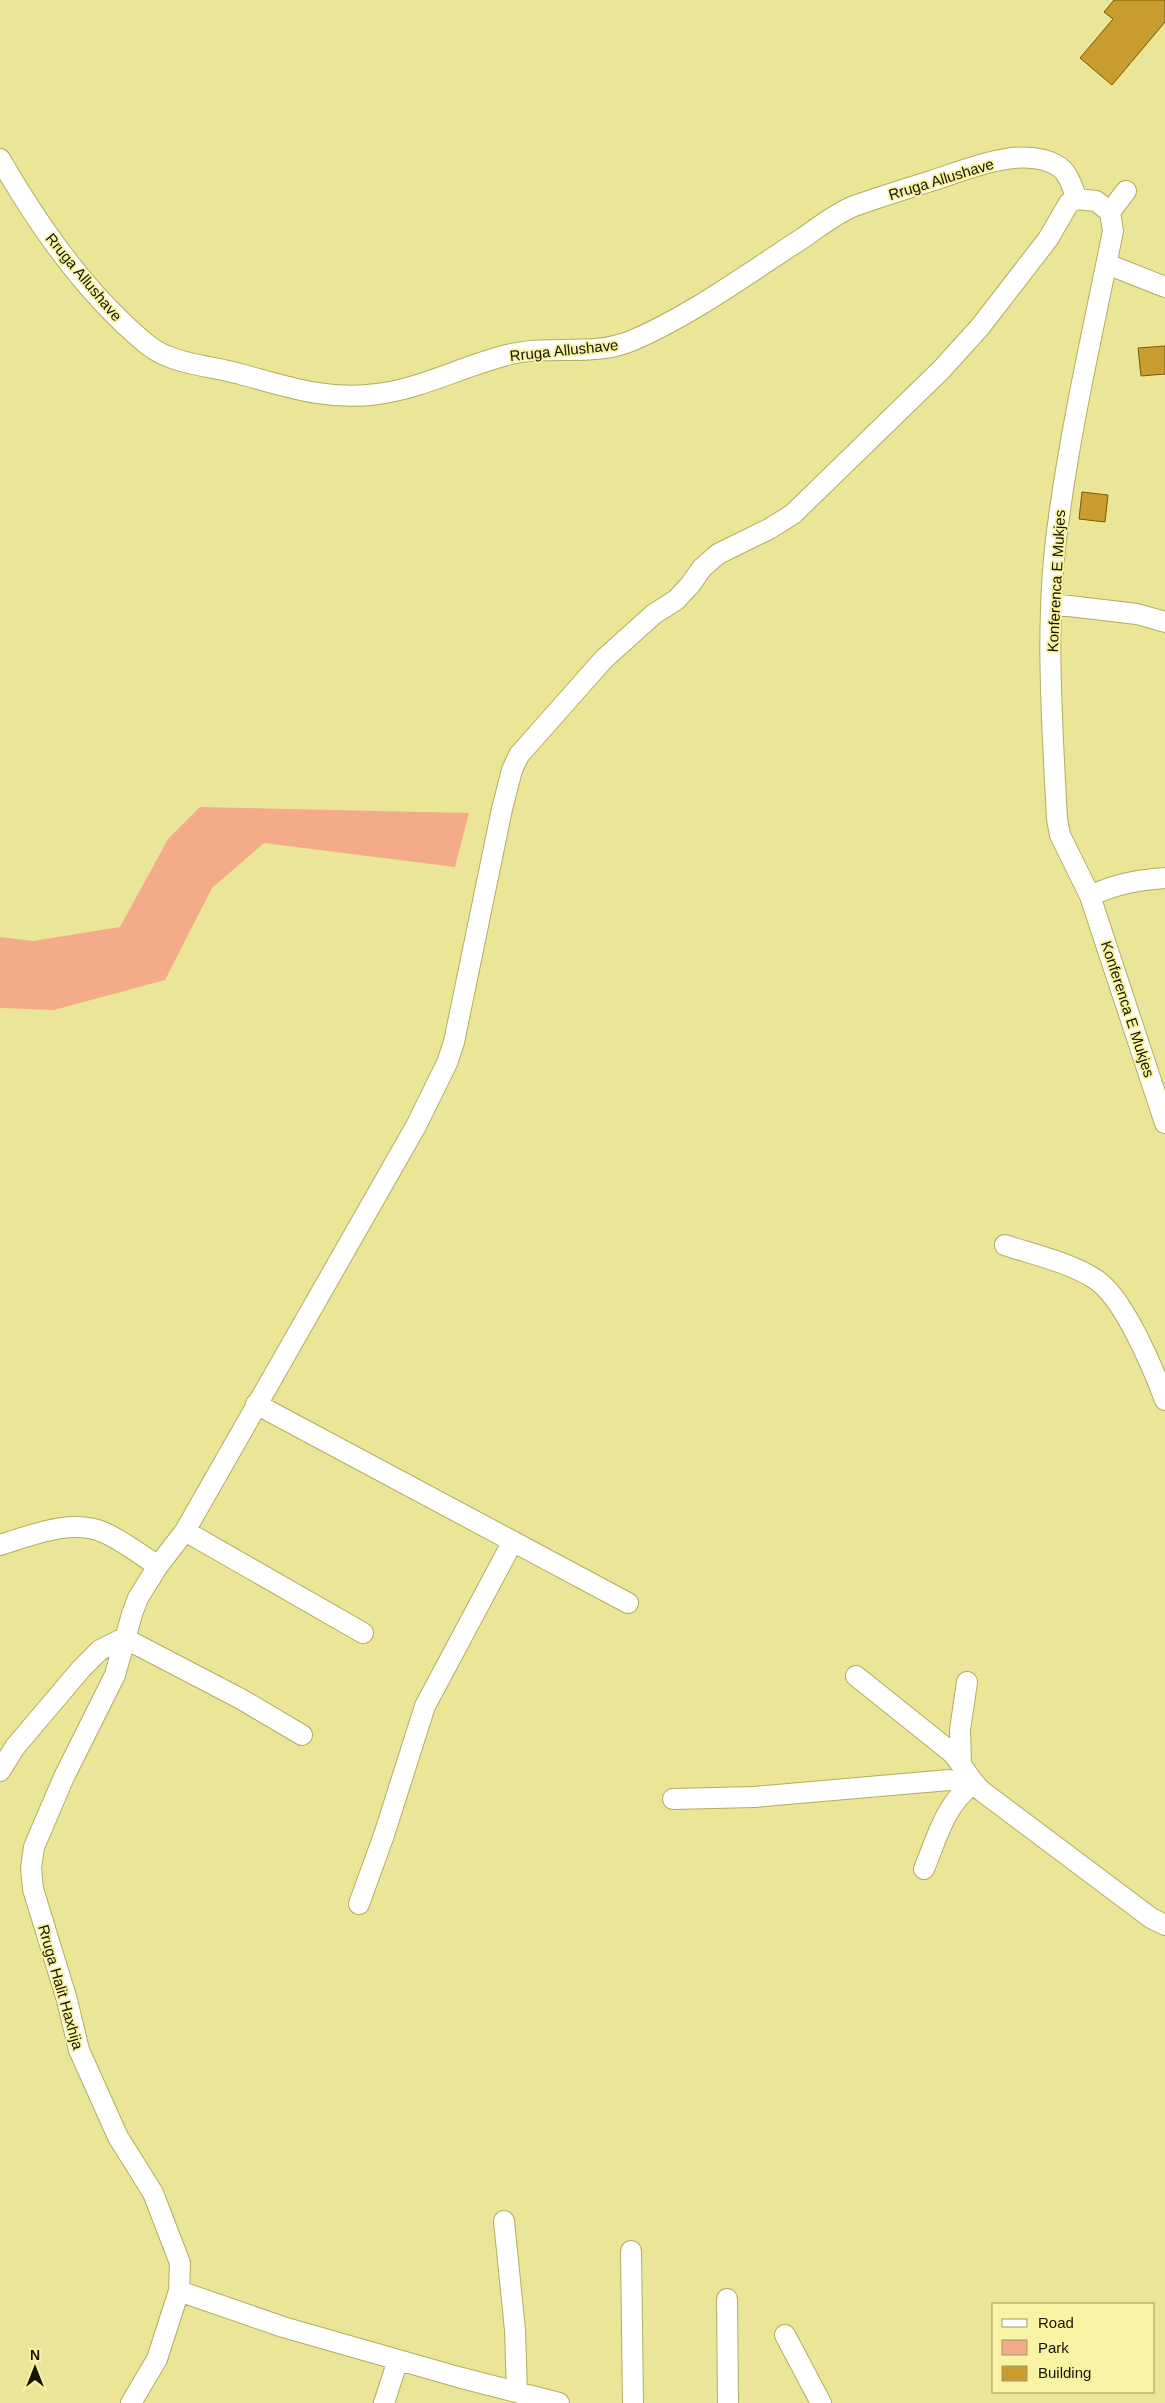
<svg xmlns="http://www.w3.org/2000/svg" width="1165" height="2403" viewBox="0 0 1165 2403" font-family="Helvetica,sans-serif">
  <rect width="100%" height="100%" fill="#ebe697"/>
  <!-- green -->
  <path fill="#f4ab89" d="M200,807L469,813L455,867L264,843L212,888L165,980L54,1010L0,1008V937L33,941L120,927L168,839Z"/>
  <!-- building -->
  <path fill="#c89c2e" stroke="#795a00" d="M1114,0H1165V22L1112,85L1080,58L1113,19L1104,12Z
    M1165,346V374L1141,376L1138,348Z
    M1082,492L1108,495L1105,522L1079,519Z"/>
  <g fill="none" stroke-linecap="round" stroke-linejoin="round">
    <defs>
      <path id="minor" d="M0,159C35,219 73,275 123,323C136,335 151,350 167,356C190,366 217,367 240,374C288,387 327,401 378,394C423,388 463,366 507,355C547,344 593,357 631,341C689,317 750,272 803,238C820,226 835,214 854,206C880,197 905,189 931,181C966,170 1023,144 1058,166C1069,173 1072,187 1077,199
        M1110,212L1126,191
        M1107,264L1165,287
        M1052,604L1137,614L1165,622
        M1090,896C1115,884 1138,880 1165,878
        M1005,1245C1034,1255 1069,1262 1095,1279C1123,1296 1153,1368 1165,1400
        M256,1404L628,1603
        M185,1531L363,1633
        M0,1545C32,1535 73,1518 105,1533C123,1541 141,1555 158,1566
        M856,1676L951,1752C964,1765 969,1781 983,1792L1151,1918L1165,1925
        M961,1762L960,1730L967,1682
        M0,1771L15,1747L81,1669L100,1650L124,1638L241,1699L302,1735
        M673,1799L754,1797L949,1780L973,1784
        M924,1869C937,1838 945,1804 973,1784
        M359,1904L384,1835L425,1706L513,1541
        M504,2221L515,2330L517,2392
        M631,2251L633,2403
        M179,2291L283,2327L458,2377L559,2403
        M727,2299L728,2403
        M785,2335L821,2403
        M131,2403L157,2359L179,2291L180,2263L153,2193L118,2137L79,2050L67,2000L33,1889L31,1868L34,1847L64,1777L115,1675L132,1614L138,1598L158,1566L185,1531L416,1126L447,1063L454,1042L502,809L512,770L519,755L604,659L654,614L676,600L690,585L702,568L718,554L769,529L793,514L941,370L980,327L1048,239L1069,203L1077,199L1096,201L1110,212L1113,231C1094,326 1072,421 1059,517C1044,616 1052,720 1057,819L1060,835L1090,896L1165,1123
        M384,2403L398,2360"/>
    </defs>
    <!-- minor casing -->
    <use href="#minor" stroke="#b2ad60" stroke-width="22"/>
    <!-- minor -->
    <use href="#minor" stroke="#fff" stroke-width="20"/>
  </g>
  <g text-anchor="middle" dominant-baseline="central" stroke-width="4" stroke-linejoin="round" paint-order="stroke">
    <!-- street labels -->
    <g font-size="15" fill="#171500" stroke="#f8f4a4">
      <text transform="translate(941 179) rotate(-17)">Rruga Allushave</text>
      <text transform="translate(84 277) rotate(50)">Rruga Allushave</text>
      <text transform="translate(564 350) rotate(-6)">Rruga Allushave</text>
      <text transform="translate(1056 581) rotate(-87)">Konferenca E Mukjes</text>
      <text transform="translate(1128 1009) rotate(72)">Konferenca E Mukjes</text>
      <text transform="translate(61 1987) rotate(74)">Rruga Halit Haxhija</text>
    </g>
  </g>
  <!-- legend -->
  <rect x="992" y="2303" width="162" height="90" fill="#f8f4a4" stroke="#9e9b62"/>
  <rect x="1002" y="2319" width="25" height="8" fill="#ffffff" stroke="#9e9b62"/>
  <text x="1038" y="2328" font-size="15" fill="#171500">Road</text>
  <rect x="1002" y="2340" width="25" height="15" fill="#f4ab89" stroke="#9e9b62"/>
  <text x="1038" y="2353" font-size="15" fill="#171500">Park</text>
  <rect x="1002" y="2366" width="25" height="15" fill="#c89c2e" stroke="#9e9b62"/>
  <text x="1038" y="2378" font-size="15" fill="#171500">Building</text>
  <!-- north arrow -->
  <g transform="translate(35 2368)" stroke="#f8f4a4" stroke-width="4" paint-order="stroke">
  <path d="M0-4L9 19L0 12L-9 19Z" fill="#171500"/>
  <text y="-8" font-size="14" font-weight="bold" text-anchor="middle" fill="#171500">N</text>
  </g>
</svg>
